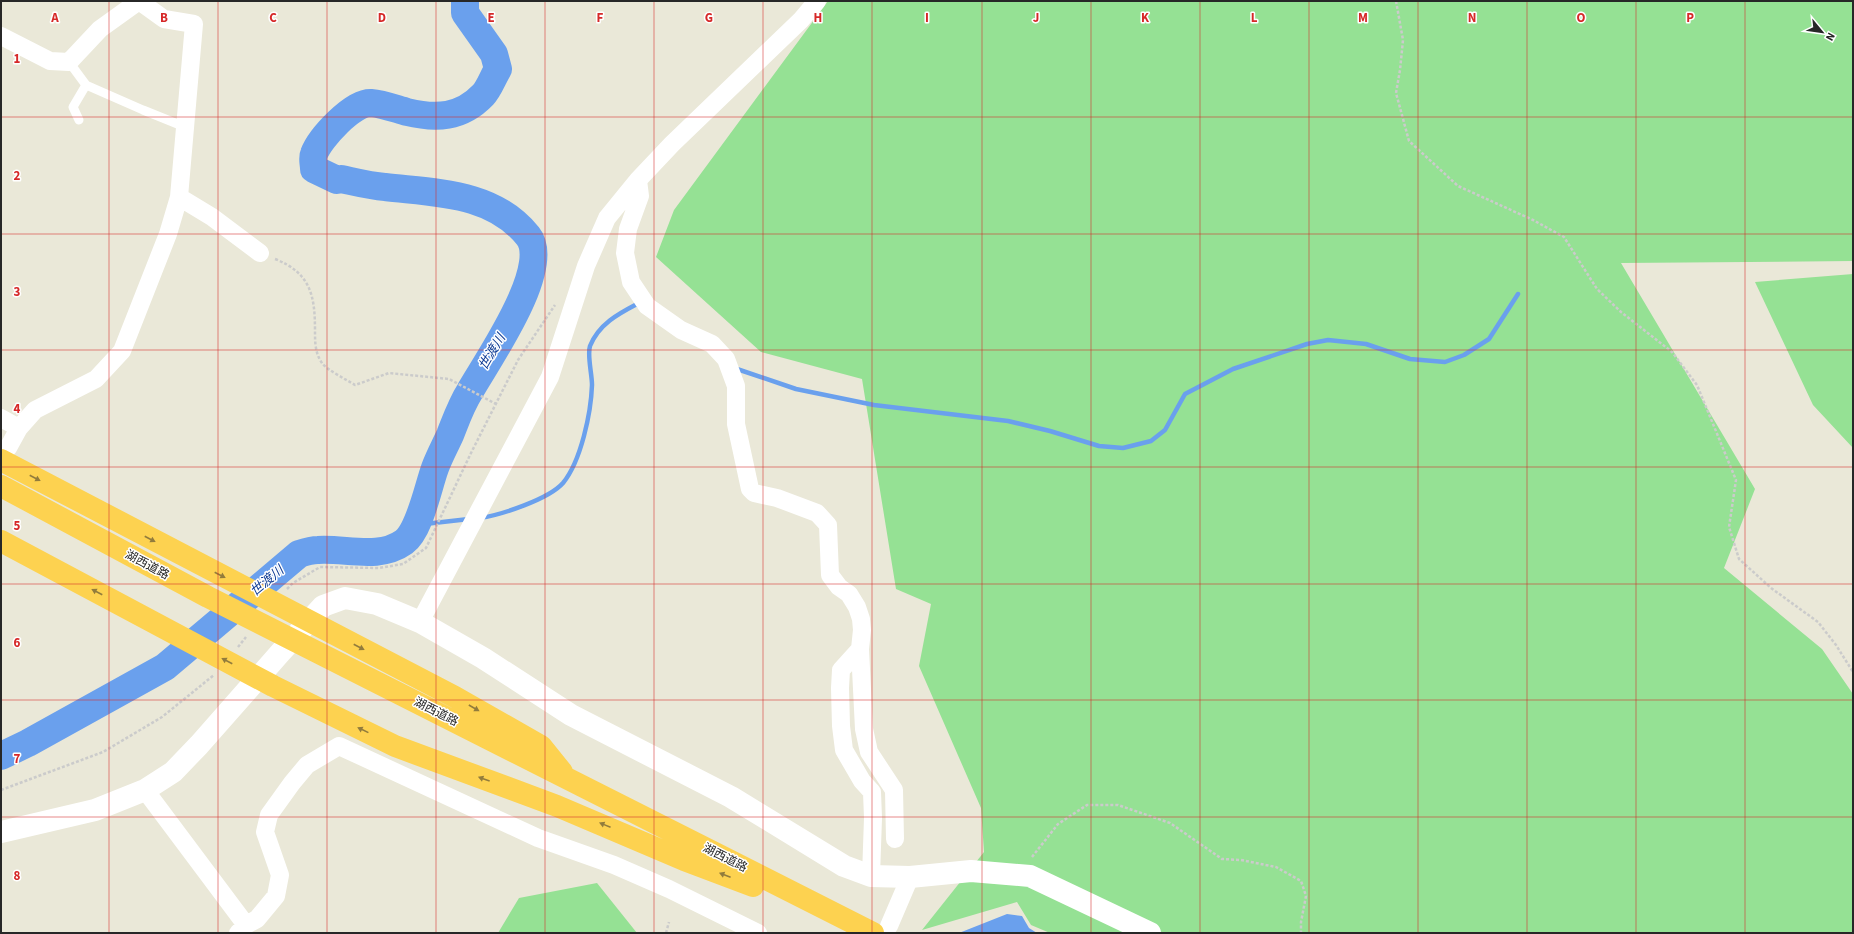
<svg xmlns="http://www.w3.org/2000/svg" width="1854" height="934" viewBox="0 0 1854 934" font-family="'Source Sans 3','Noto Sans JP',sans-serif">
  <rect width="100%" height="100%" fill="#eae8d8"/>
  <!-- green -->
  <path fill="#95e194" d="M828,1H1853V261L1621,263L1755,489L1724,568L1822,649L1853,694V933H1050L1031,925L1017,902L922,930L984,852L981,808L919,666L931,604L896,589L862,379L761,352L656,257L674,210Z
    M1853,274V448L1813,405L1755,282Z
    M597,883L637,933H498L519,898Z"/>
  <!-- water -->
  <path fill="#6aa0ed" d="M1007,914L1022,916L1029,928L1037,933H959Z"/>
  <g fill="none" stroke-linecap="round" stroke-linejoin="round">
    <!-- stream -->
    <path stroke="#6aa0ed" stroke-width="4.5" d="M734,368L796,389L874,405L1008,421L1050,431L1099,446L1123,448L1151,441L1165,430L1185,394L1233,369L1307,344L1328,340L1366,344L1410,359L1445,362L1464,355L1489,339L1518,294
      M480,518C501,515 549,499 563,483C581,461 591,413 592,385C592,374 587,355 590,346C599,324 618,314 637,304L640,307
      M416,525L469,519"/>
    <!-- river -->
    <path stroke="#6aa0ed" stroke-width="28" d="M1,756L28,743L165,667L299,554C305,552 312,550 318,550C346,548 379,560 404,542C420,530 428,487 435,468C439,457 445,446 450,435C456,420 461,405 470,391C487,361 553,267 528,236C493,192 436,193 385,187C370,186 355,182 341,179L337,180L314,169C314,164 312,158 314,154C320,138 353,102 371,103C383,104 396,109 407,112C436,119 461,118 483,95C489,89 493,77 498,69L494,54L465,13V1"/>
    <!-- path -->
    <path stroke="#cbcbcb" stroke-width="2.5" stroke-dasharray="3 2" stroke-linecap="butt" d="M1396,1L1403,40L1400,70L1396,93L1409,141L1458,186L1533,220L1564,237L1597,289L1621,312L1672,352L1697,385L1736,480L1729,527L1739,559L1771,588L1818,622L1836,645L1853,672
      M275,259C311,273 315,296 315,331C315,342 315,353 322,363C327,370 347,380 355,385L389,373L449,379L496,404
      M287,589L293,583L320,567L379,568L403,564L426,548L471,453L518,360L555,305
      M238,647L246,637
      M1,790L103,752L162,717L214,675
      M1032,857L1058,824L1087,805H1118L1170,823L1222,859L1241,860L1276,867L1301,881L1306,896L1301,922V933
      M666,933L669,922"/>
    <!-- service -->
    <path stroke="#fff" stroke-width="9" d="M69,62L86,85L143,110L185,127
      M79,120L73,107L86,85"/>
    <!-- minor -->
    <path stroke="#fff" stroke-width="18" d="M1,36L50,61L69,62L100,29L139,1
      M638,180L640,196L628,229L625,253L631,282L647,306L681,330L712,344L726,359L736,386V424L750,489L754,493L777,498L817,513L828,525L830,575L839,587L849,594L857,607L861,619L862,630L860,649L841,670L840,688L841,726L844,750L862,781L872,792L873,818L871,876
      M179,197L212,217L260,253
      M1,418L19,428
      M8,448L19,428L35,410L96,379L122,351L168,234L179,197L194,24L164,19L139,1
      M420,622L550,377L586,266L607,218L638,180L672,144L801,20L817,1
      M860,649L864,729L869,752L894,790L895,839
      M145,790L246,925L238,933
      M246,925L257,919L276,896L280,875L265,832L269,815L292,783L307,765L339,746L538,838L614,865L669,889L758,933
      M889,926L910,877"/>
    <!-- tertiary -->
    <path stroke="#fff" stroke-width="22" d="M1,832L95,810L145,790L173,772L199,745L280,653L323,606L345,598L377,604L420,622L483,658L571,715L731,797L844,866L871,876L910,877L971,871L1030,876L1150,933"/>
    <!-- motorway -->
    <path stroke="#fdd250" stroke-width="22" d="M1,460L455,697L541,746L562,772
      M1,486L208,597L873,933
      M1,541L273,686L395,746L557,806L684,860L753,886"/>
  </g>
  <!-- one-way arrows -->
  <defs><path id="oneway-solid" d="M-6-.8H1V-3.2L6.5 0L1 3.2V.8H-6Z"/></defs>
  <g fill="#927c3c">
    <use href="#oneway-solid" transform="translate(35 478) rotate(28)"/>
    <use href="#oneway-solid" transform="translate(150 539) rotate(28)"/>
    <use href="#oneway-solid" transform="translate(220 575) rotate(27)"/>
    <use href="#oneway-solid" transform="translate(97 592) rotate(-152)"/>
    <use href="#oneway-solid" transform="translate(359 647) rotate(28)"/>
    <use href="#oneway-solid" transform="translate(227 661) rotate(-152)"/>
    <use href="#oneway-solid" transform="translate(474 708) rotate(30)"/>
    <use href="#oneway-solid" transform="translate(363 730) rotate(-154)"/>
    <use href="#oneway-solid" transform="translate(484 779) rotate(-160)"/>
    <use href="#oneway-solid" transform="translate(605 825) rotate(-158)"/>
    <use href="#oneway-solid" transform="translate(725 875) rotate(-159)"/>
  </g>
  <!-- grid -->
  <path fill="none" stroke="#d62828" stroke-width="1" stroke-opacity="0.55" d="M109,1V933M218,1V933M327,1V933M436,1V933M545,1V933M654,1V933M763,1V933M872,1V933M982,1V933M1091,1V933M1200,1V933M1309,1V933M1418,1V933M1527,1V933M1636,1V933M1745,1V933M1,117H1853M1,234H1853M1,350H1853M1,467H1853M1,584H1853M1,700H1853M1,817H1853"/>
  <g text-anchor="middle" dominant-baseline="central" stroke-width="3" stroke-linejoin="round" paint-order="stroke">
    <!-- street labels -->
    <g font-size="12" fill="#272727" stroke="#fff">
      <text transform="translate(147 565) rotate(28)">湖西道路</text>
      <text transform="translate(436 712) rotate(27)">湖西道路</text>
      <text transform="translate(725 858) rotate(27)">湖西道路</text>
    </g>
    <!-- water labels -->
    <g font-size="13" font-style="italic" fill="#0e3b94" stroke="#fff">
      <text transform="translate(492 352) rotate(-59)">世渡川</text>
      <text transform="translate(267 581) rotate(-40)">世渡川</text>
    </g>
  </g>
  <g font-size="13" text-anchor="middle" font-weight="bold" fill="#d62828" stroke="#fff" stroke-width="3" stroke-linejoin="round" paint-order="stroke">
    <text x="55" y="22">A</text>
    <text x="164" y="22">B</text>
    <text x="273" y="22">C</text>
    <text x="382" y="22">D</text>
    <text x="491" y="22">E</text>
    <text x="600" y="22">F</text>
    <text x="709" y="22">G</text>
    <text x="818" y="22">H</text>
    <text x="927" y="22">I</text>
    <text x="1036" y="22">J</text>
    <text x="1145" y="22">K</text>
    <text x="1254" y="22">L</text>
    <text x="1363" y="22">M</text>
    <text x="1472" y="22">N</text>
    <text x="1581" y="22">O</text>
    <text x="1690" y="22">P</text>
    <text x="17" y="63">1</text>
    <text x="17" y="180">2</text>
    <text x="17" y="296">3</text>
    <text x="17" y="413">4</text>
    <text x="17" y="530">5</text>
    <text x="17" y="647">6</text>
    <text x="17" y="763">7</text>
    <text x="17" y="880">8</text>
  </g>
  <!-- border -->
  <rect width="1854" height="934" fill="none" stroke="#272727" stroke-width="4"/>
  <!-- north arrow -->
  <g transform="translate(1822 32) rotate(119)" stroke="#ffffff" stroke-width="3" paint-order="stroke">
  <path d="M0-3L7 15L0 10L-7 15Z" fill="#272727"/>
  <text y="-6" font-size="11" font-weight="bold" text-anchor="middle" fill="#272727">N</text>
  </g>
</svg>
